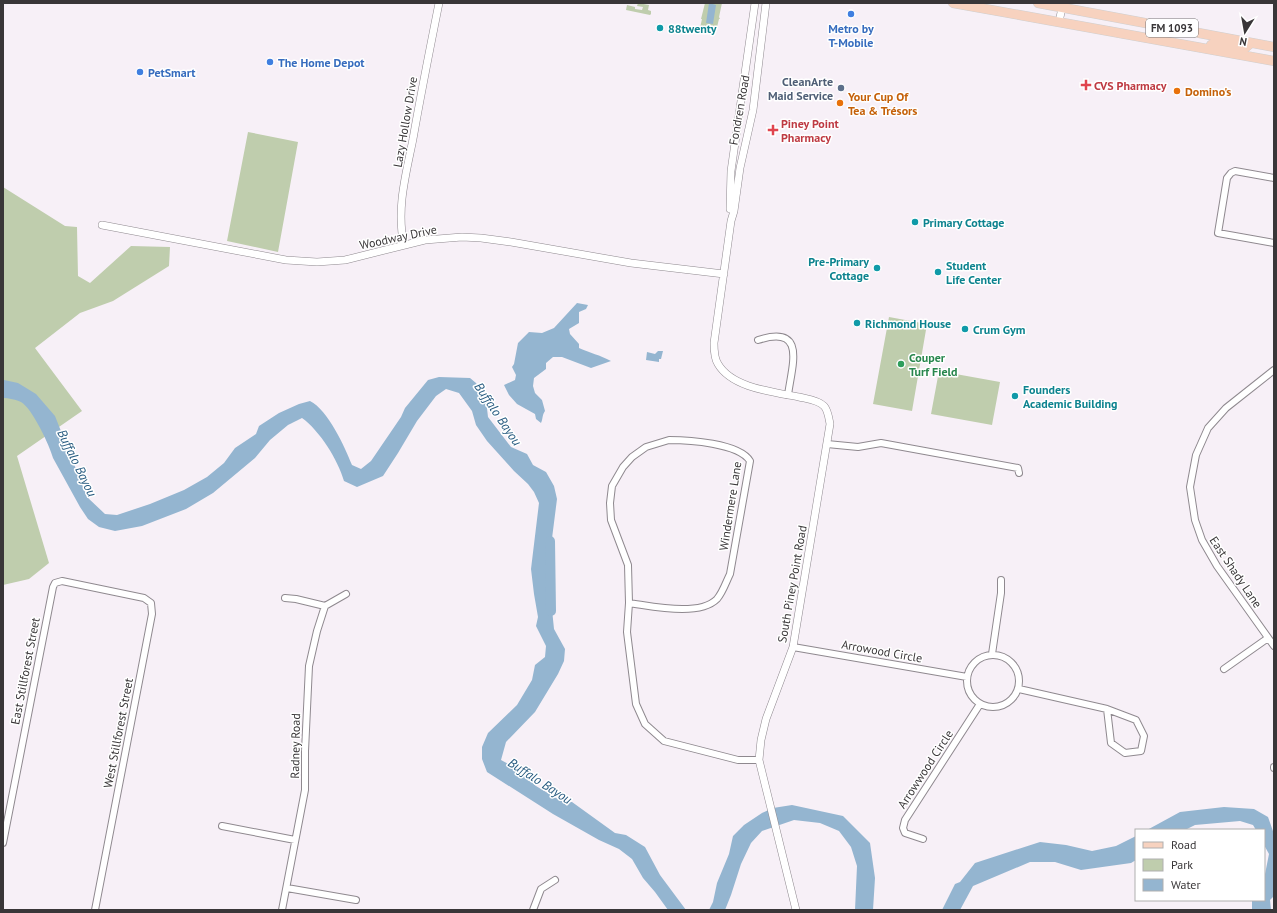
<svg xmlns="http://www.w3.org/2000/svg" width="1277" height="913" viewBox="0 0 1277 913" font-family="'PT Sans',sans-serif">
  <rect width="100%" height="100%" fill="#f7f0f7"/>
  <!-- green -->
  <path fill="#bfcdad" d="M638,3L649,5L648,10L651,11V14L650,15L626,10L627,5L635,7V9L642,10L643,7L637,6Z
    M705,3H722L719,17L720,19H719L716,31L700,28L702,19H701Z
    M248,132L298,142L278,252L227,241Z
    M3,187L65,226L77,227L78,276L90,283L131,246L170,247L169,266L113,301L80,313L35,348L82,411L17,456L49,563L29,579L3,585Z
    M889,317L927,324L912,411L873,404Z
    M939,371L1000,382L992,425L931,414Z"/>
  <!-- water -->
  <path fill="#94b5d0" d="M709,3L716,5L713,24L706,23Z
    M577,303L588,305L586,309L579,312V323L569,329L570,334L579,344V348C590,353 600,355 611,361L591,368L562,357H553L546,363V369L534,378L533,386L535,393L542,400L545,411C542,415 543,419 541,423L536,419L535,414L517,404L509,395L504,385L515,380L516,375L512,367L514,364L518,343L529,332L542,333L554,328Z
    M658,351H663L661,359H659V362L646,360L647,352L655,354Z
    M439,377L470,378L476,383L486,400L488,417L511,447L527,454L533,465L546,472L554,486L557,499L548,570L554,629L565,649L564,661L558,674L535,712L506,742L501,760L512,766L536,786L561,801L572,802L615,833L626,835L645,847L660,875L686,910H668L655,892L643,878L632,859L619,849L599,840L553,814L487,772L482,759V747L488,733L517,705L532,680L535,665L545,657L546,646L536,626L538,617L534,594L531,569L539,503L534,492L528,484L514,471L487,441L476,425L472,411L459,393L446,389L436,396L417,421L398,453L383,476L357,487L344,481C338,460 320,431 302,418L288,425L270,440L255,458L213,493L186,509L142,526L115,531L99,527L88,519L80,507L53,458C50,446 32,408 21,402C17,400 8,398 3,398L4,380L18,383L36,394L55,416L87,497L105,514L117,515L150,504L184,490L207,477L224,463L235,448L256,434L259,426L279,413L299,404L310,401C328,410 345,447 352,465L361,469L371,461L401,417L405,408L428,380Z
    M792,805L843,816L870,843L875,878L873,910H855L857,866L851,847L839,831L820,823L794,820L762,831L751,843L741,864L731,895L725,910H709L713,902L717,883L729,854L733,836L744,825L762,813L773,808Z
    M1224,807L1254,809L1268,817L1274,834V896L1270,900L1271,910H1252V900H1264V879L1269,854L1264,845V830H1256L1253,825L1240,821L1195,825L1185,830H1147L1180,812Z
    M1136,836V860L1131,863L1081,870L1055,862H1030L973,886L960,910H942L955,884L960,882L975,863L1040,842L1066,845L1092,851L1116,846Z"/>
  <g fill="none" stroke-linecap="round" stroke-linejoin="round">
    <!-- river -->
    <path stroke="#94b5d0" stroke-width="10" d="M550,541L551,611"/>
    <defs>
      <path id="minor" d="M1274,178L1235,171L1231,173L1227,178L1218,233L1274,243
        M758,340C807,324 792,365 788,395
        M1274,370L1226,408L1208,428L1196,455L1190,487L1195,520L1202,540L1217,566L1274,646
        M669,440C688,440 739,443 750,461L730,574C726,582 723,592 717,599C699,617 652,606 629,603L628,565L611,520L610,503L612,486L623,467L632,457L646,447Z
        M827,444L858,447L881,443L1018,468L1019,473
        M285,598L296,599L325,606
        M629,603L627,632L636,704L645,724L664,741L738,760H759
        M793,647L967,677
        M992,654L1001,593V580
        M967 681a26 26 0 1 1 52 0a26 26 0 1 1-52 0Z
        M1224,669L1268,638
        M1019,689L1107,709L1111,743L1125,753L1141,751L1144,736L1136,720L1107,709
        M1274,767V768
        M222,826L295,840
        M923,839L905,833L903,828L905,820L980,704
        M3,843L53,587L55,583L62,581L144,598L151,603L152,614L95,910
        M287,888L356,900
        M282,910L305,790V751L309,666L317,631L325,606L346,594
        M533,910L541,889L555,880"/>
      <path id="tertiary" d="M766,3L753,110L740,168L734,211L731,221L714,343C714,350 714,358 718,364C732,388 773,392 799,397C807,399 818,400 824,406C828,410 829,419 830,424L793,647L766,719L761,740L759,760L796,910
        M1059,22L1063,3
        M730,209L731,171L755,3
        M102,225L286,260L317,262L345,260L425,240L462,237L481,238L511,242L631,263L724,274
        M404,245C396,209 406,174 413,139C421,93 430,48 439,3"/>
      <path id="primary" d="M953,3L1274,61
        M1038,3L1274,47
        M1209,49L1211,45L1214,43L1245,48L1251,43"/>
    </defs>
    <!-- minor casing -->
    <use href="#minor" stroke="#8f898f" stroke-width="8"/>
    <!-- tertiary casing -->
    <use href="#tertiary" stroke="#8f898f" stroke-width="8"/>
    <!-- primary casing -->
    <use href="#primary" stroke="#cfcfcf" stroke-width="10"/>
    <!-- minor -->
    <use href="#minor" stroke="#fff" stroke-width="6"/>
    <!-- tertiary -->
    <use href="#tertiary" stroke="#fff" stroke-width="7"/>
    <!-- primary -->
    <use href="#primary" stroke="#f7d2bf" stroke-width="9"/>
  </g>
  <!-- markers -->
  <g fill="#3f7fe0" stroke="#fff" stroke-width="1.5">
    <circle cx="851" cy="14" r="4"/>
    <circle cx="270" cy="62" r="4"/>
    <circle cx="140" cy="72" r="4"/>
  </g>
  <g fill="#0f9aa8" stroke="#fff" stroke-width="1.5">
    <circle cx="660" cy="28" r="4"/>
    <circle cx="915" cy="222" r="4"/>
    <circle cx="877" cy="268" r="4"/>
    <circle cx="938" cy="272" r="4"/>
    <circle cx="857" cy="323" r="4"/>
    <circle cx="965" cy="329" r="4"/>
    <circle cx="1015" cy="396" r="4"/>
  </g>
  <g fill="#e0444e" stroke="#fff" stroke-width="1.5">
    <path d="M1084 79h4v4h4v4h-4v4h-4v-4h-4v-4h4z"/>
    <path d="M771 124h4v4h4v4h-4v4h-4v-4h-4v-4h4z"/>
  </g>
  <circle fill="#5c6f8a" stroke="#fff" stroke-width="1.5" cx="841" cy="88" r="4"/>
  <g fill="#e8710a" stroke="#fff" stroke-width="1.5">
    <circle cx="1177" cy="91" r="4"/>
    <circle cx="840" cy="103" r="4"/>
  </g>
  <circle fill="#2e9e5b" stroke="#fff" stroke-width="1.5" cx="901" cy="364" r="4"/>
  <g text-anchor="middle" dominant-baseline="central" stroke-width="3" stroke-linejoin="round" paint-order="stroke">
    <!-- shield labels -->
    <rect fill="#fff" stroke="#747274" stroke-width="1" x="1146" y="19" width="52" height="18" rx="3"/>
    <g font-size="11" font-weight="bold" fill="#393638">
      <text x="1172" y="28">FM 1093</text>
    </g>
    <!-- culture labels -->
    <g font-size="12" font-weight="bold" fill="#0d838f" stroke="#fff" text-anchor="start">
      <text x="668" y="28">88twenty</text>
      <text x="923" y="222">Primary Cottage</text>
      <text x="869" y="261" text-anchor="end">Pre-Primary<tspan x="869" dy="14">Cottage</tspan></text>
      <text x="946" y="265">Student<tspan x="946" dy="14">Life Center</tspan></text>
      <text x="865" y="323">Richmond House</text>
      <text x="973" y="329">Crum Gym</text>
      <text x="1023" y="389">Founders<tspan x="1023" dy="14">Academic Building</tspan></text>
    </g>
    <!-- shop labels -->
    <g font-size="12" font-weight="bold" fill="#366cbe" stroke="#fff" text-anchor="start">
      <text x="851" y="28" text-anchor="middle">Metro by<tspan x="851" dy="14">T-Mobile</tspan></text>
      <text x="278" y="62">The Home Depot</text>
      <text x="148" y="72">PetSmart</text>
    </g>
    <!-- service labels -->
    <g font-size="12" font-weight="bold" fill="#4e5e75" stroke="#fff" text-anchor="end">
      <text x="833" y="81">CleanArte<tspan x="833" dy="14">Maid Service</tspan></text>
    </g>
    <!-- health labels -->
    <g font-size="12" font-weight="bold" fill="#be3a42" stroke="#fff" text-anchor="start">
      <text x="1094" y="85">CVS Pharmacy</text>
      <text x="781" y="123">Piney Point<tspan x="781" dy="14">Pharmacy</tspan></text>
    </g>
    <!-- food labels -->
    <g font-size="12" font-weight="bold" fill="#c56008" stroke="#fff" text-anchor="start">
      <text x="1185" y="91">Domino's</text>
      <text x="848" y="96">Your Cup Of<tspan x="848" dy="14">Tea &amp; Trésors</tspan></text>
    </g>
    <!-- street labels -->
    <g font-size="12" fill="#393638" stroke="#fff">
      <text transform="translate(739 110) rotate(-80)">Fondren Road</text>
      <text transform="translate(405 122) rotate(-80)">Lazy Hollow Drive</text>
      <text transform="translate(398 237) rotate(-12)">Woodway Drive</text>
      <text transform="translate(730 506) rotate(-81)">Windermere Lane</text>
      <text transform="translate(1236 572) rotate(56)">East Shady Lane</text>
      <text transform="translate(792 584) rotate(-80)">South Piney Point Road</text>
      <text transform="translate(882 651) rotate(10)">Arrowood Circle</text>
      <text transform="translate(25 671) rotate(-79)">East Stillforest Street</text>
      <text transform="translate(118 733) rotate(-79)">West Stillforest Street</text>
      <text transform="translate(295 746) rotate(-89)">Radney Road</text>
      <text transform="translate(925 769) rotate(-57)">Arrowwood Circle</text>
    </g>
    <!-- leisure labels -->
    <g font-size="12" font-weight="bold" fill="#27864d" stroke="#fff" text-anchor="start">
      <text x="909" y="357">Couper<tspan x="909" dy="14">Turf Field</tspan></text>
    </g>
    <!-- water labels -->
    <g font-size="13" font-style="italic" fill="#275b80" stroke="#fff">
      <text transform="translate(498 414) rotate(56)">Buffalo Bayou</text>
      <text transform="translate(77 463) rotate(64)">Buffalo Bayou</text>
      <text transform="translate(540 781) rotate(33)">Buffalo Bayou</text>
    </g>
  </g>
  <!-- border -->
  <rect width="1277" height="913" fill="none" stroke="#393638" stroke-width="8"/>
  <!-- legend -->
  <rect x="1135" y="829" width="130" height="72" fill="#ffffff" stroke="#b0afaf"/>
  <rect x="1143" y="842" width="20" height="6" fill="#f7d2bf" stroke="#b0afaf"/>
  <text x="1171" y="849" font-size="12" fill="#393638">Road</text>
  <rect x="1143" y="859" width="20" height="12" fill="#bfcdad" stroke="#b0afaf"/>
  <text x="1171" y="869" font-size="12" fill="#393638">Park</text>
  <rect x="1143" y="879" width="20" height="12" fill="#94b5d0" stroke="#b0afaf"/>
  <text x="1171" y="889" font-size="12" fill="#393638">Water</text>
  <!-- north arrow -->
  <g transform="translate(1245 32) rotate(191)" stroke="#ffffff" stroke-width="3" paint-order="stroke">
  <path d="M0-3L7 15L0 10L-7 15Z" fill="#393638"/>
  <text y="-6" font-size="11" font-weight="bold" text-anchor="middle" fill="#393638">N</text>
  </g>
</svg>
